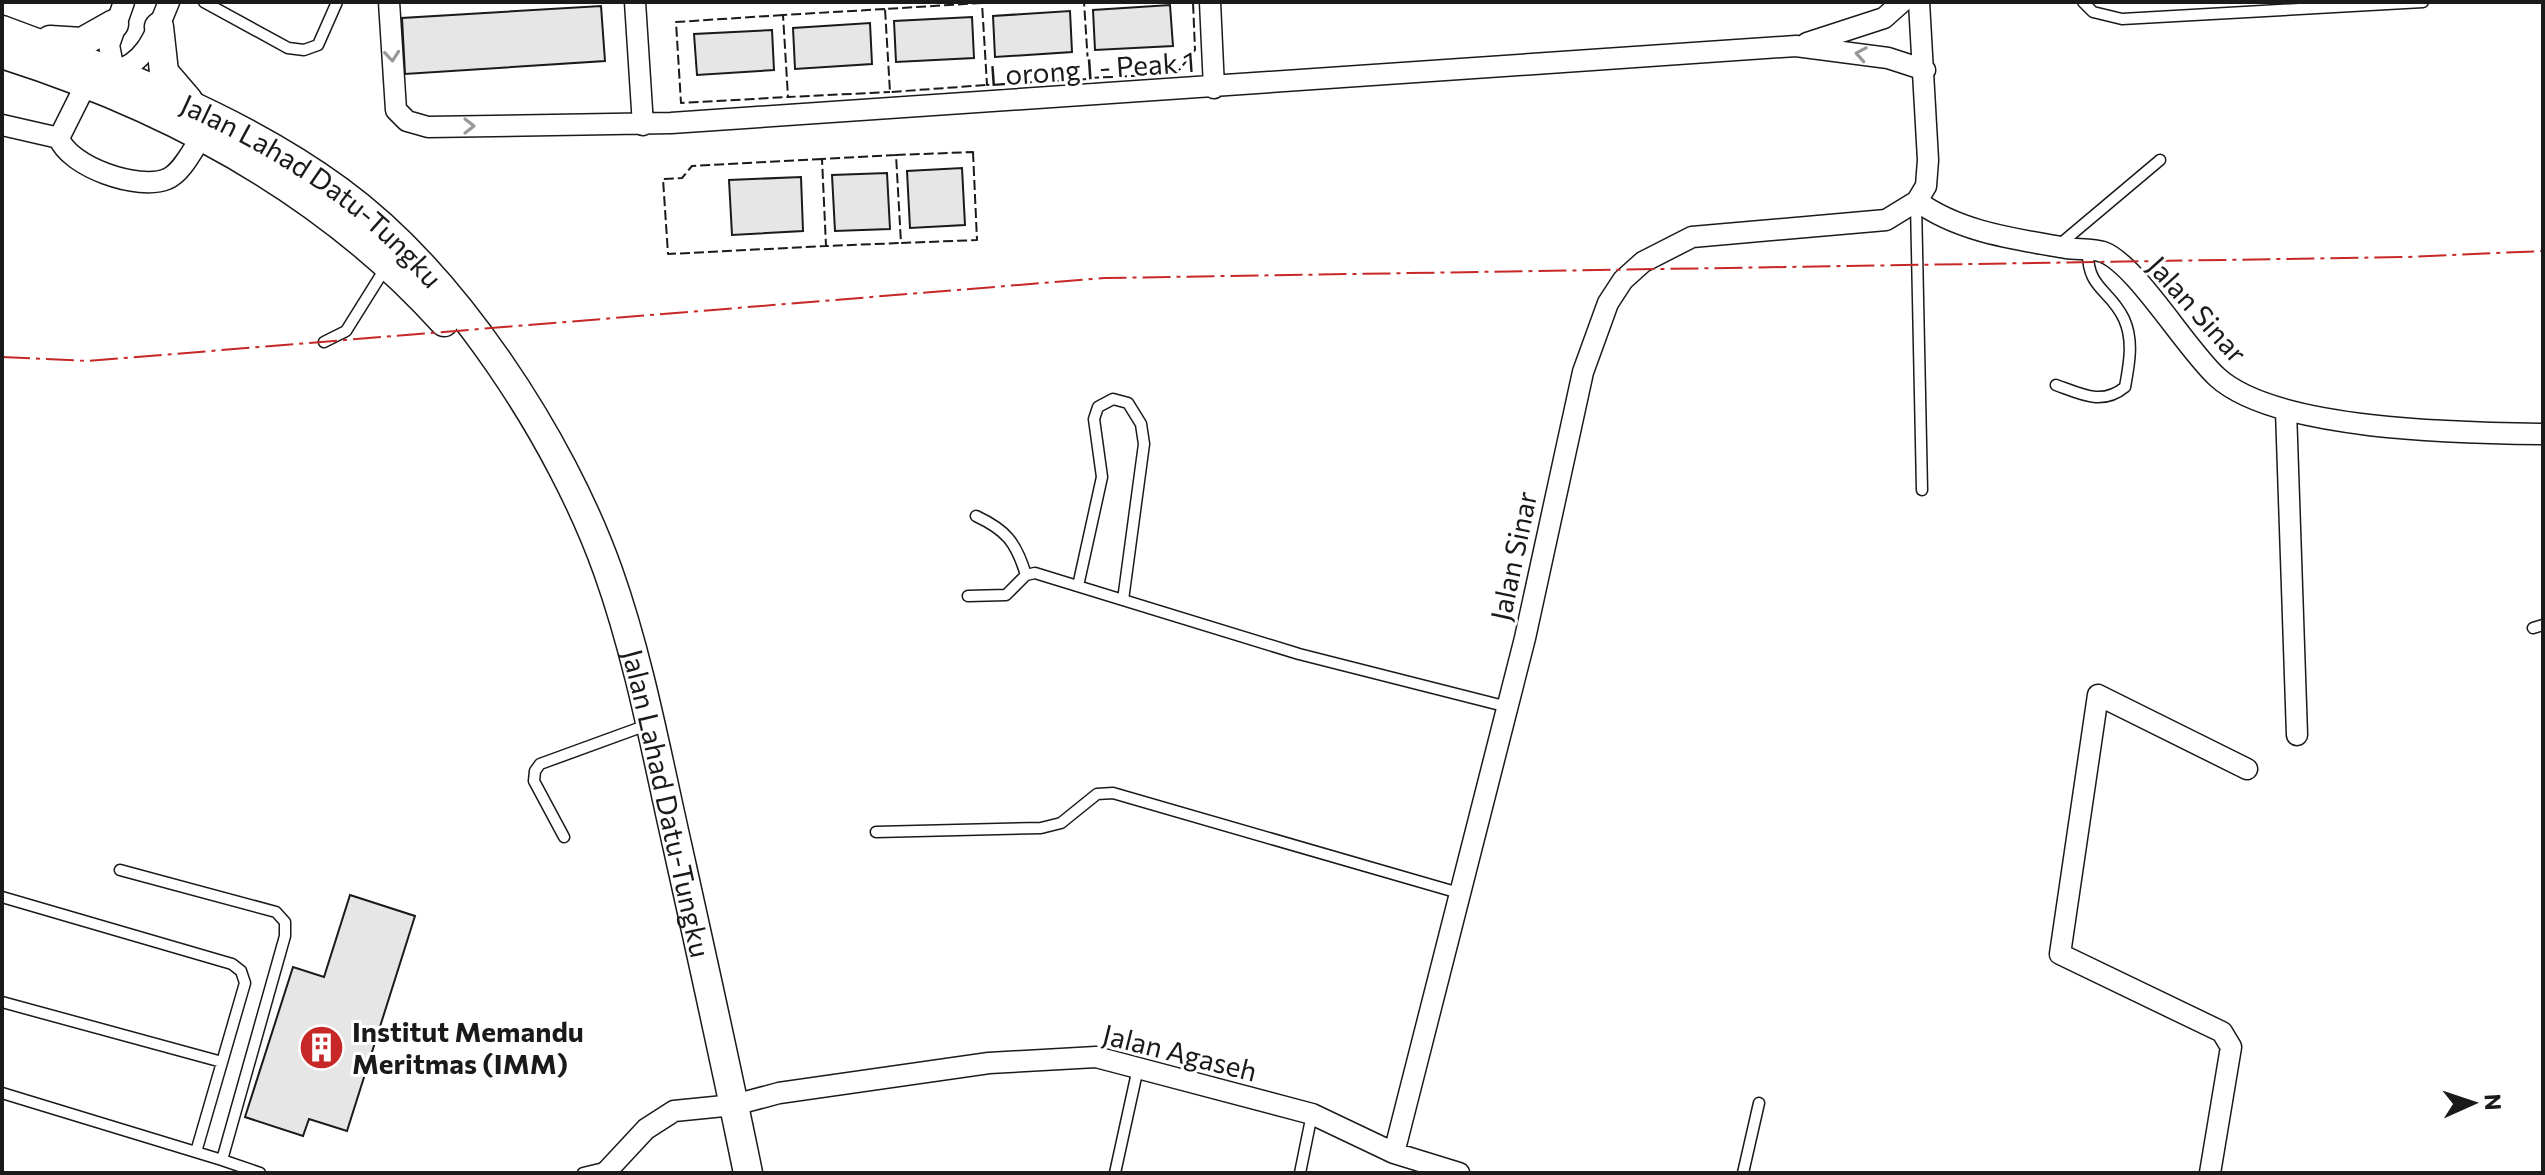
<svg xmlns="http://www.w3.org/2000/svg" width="2545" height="1175" viewBox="0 0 2545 1175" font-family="Commissioner,sans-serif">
  <rect width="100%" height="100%" fill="#fff"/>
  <!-- building -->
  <path fill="#e6e6e6" stroke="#1a1a1a" stroke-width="2" d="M1170,5L1173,46L1095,50L1093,10Z
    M601,6L605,61L405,74L402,18Z
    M1070,11L1072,52L995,57L993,16Z
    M972,17L974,58L896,62L894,21Z
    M870,23L872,64L795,69L793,28Z
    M772,30L774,70L697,75L694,34Z
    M962,168L965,225L910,228L907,171Z
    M887,173L890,229L835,231L832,175Z
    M801,177L803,231L732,235L729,180Z
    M350,895L415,916L347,1131L309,1119L303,1136L245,1117L293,967L324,977Z"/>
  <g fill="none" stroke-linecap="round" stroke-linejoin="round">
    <defs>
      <path id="service" d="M204,2L288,48L304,50L318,45L337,2
        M2083,2L2093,12L2122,19L2423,2
        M1916,203L1922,490
        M2059,245L2160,160
        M324,342L346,331L386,267
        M2056,385C2081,394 2102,406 2125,387C2129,365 2134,341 2124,319C2110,289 2087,289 2088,251
        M976,516C1006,530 1016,542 1026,575
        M1078,586L1102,477L1094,419L1098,407L1113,399L1128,403L1141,424L1144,444L1123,600
        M968,596L1006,595L1026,575L1035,573L1299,654L1508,707
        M2533,628L2543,625
        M876,832L1041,828L1061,823L1097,794L1113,793L1459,893
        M564,837L534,781L535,771L540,764L647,725
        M120,870L276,912L285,922V936L222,1160L260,1173
        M2,897L232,964L241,971L245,983L196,1152
        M2,1002L222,1062
        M2,1093L222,1160
        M583,1173L608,1167
        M1115,1173L1138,1068
        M1300,1173L1312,1114
        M1743,1173L1759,1103"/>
      <path id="minor" d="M124,2L109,45L114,71C147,64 157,30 169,2
        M389,2L396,110L407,121L428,127L671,123L1796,46L1888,58L1925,70
        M635,2L643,125
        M1210,2L1214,88
        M1807,43L1884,18L1902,2
        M86,84L59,138C69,167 139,191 167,179C182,173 193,149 202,136
        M2,125L59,138
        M1917,201C1959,232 2015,239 2066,248C2077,250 2092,248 2103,252C2136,264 2186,349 2217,377C2276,431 2464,433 2543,434
        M2286,410L2297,735
        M1394,1153L1525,638L1583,372L1608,303L1623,280L1643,262L1692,237L1886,220L1917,201L1926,186L1928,160L1919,2
        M605,1173L646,1129L674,1111L734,1105L779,1093L989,1063L1096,1057L1312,1114L1394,1153L1459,1173
        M2210,1173L2231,1047L2222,1032L2060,954L2098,695L2247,769"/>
      <g id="secondary">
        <path d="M159,27L164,72L188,100"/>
        <path id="s1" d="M2,30C118,73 238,117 339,191C454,275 561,439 608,571C640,661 657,757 678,849C702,957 726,1065 748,1173"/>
        <path d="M50,40L82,42L114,24"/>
        <path d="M2,54C169,107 326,191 444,322"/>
      </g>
    </defs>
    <!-- service casing -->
    <use href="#service" stroke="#1a1a1a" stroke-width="13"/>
    <!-- minor casing -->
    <use href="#minor" stroke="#1a1a1a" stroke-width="23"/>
    <!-- secondary casing -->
    <use href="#secondary" stroke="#1a1a1a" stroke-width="31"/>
    <!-- service -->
    <use href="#service" stroke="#fff" stroke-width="10"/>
    <!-- minor -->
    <use href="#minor" stroke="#fff" stroke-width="20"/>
    <!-- secondary -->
    <use href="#secondary" stroke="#fff" stroke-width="28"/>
    <!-- fence -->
    <path stroke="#1a1a1a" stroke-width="2" stroke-dasharray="10 4" stroke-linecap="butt" d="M1005,2L982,3L987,85L1089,79L1084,2
      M982,3L885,9L890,92L987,85
      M885,9L783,15L788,97L890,92
      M783,15L676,22L681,103L788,97
      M1089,78L1176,74L1195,50L1193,2
      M973,152L977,240L901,243L896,155Z
      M896,155L822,159L826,246L901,243
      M822,159L692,166L682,178L663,179L668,254L826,246"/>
    <!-- power -->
    <path stroke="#c62828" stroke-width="2" stroke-dasharray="28 6 4 6" stroke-linecap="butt" d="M2,357L88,361L1104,278L2406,257L2543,251"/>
  </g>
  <!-- one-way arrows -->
  <defs><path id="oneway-chevron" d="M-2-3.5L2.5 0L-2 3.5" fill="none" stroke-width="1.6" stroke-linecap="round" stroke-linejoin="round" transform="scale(2)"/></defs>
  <g stroke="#989898">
    <use href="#oneway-chevron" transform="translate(1861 54) rotate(-170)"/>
    <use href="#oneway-chevron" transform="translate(392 56) rotate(85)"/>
    <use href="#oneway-chevron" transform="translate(469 126)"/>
  </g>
  <!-- icons -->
  <defs>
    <symbol id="building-disc" viewBox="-11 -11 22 22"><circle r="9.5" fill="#c62828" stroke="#fff"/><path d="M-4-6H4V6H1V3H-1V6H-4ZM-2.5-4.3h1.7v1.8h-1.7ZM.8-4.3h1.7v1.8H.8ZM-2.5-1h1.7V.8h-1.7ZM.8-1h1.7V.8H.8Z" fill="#fff"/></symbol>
  </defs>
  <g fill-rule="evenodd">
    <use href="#building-disc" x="296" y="1022" width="51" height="51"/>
  </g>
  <g text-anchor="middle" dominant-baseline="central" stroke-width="6" stroke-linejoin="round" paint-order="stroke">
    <!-- street labels -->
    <g font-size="28" fill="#1a1a1a" stroke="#fff">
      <text transform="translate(1092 68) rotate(-4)">Lorong I - Peak 1</text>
      <text stroke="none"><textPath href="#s1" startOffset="352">Jalan Lahad Datu-Tungku</textPath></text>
      <text transform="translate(2198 309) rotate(48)">Jalan Sinar</text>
      <text transform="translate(1513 556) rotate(-78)">Jalan Sinar</text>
      <text stroke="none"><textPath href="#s1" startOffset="1086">Jalan Lahad Datu-Tungku</textPath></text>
      <text transform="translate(1180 1052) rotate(14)">Jalan Agaseh</text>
    </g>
    <!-- poi labels -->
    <g font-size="28" font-weight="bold" fill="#1a1a1a" stroke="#fff" text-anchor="start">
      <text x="352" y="1031">Institut Memandu<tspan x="352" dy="32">Meritmas (IMM)</tspan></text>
    </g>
  </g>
  <!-- border -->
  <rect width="2545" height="1175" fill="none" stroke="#1a1a1a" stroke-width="8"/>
  <!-- north arrow -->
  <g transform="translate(2473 1103) rotate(87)" stroke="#ffffff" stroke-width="6" paint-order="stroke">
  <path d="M0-6L14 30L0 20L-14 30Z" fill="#1a1a1a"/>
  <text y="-12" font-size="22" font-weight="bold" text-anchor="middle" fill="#1a1a1a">N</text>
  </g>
</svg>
